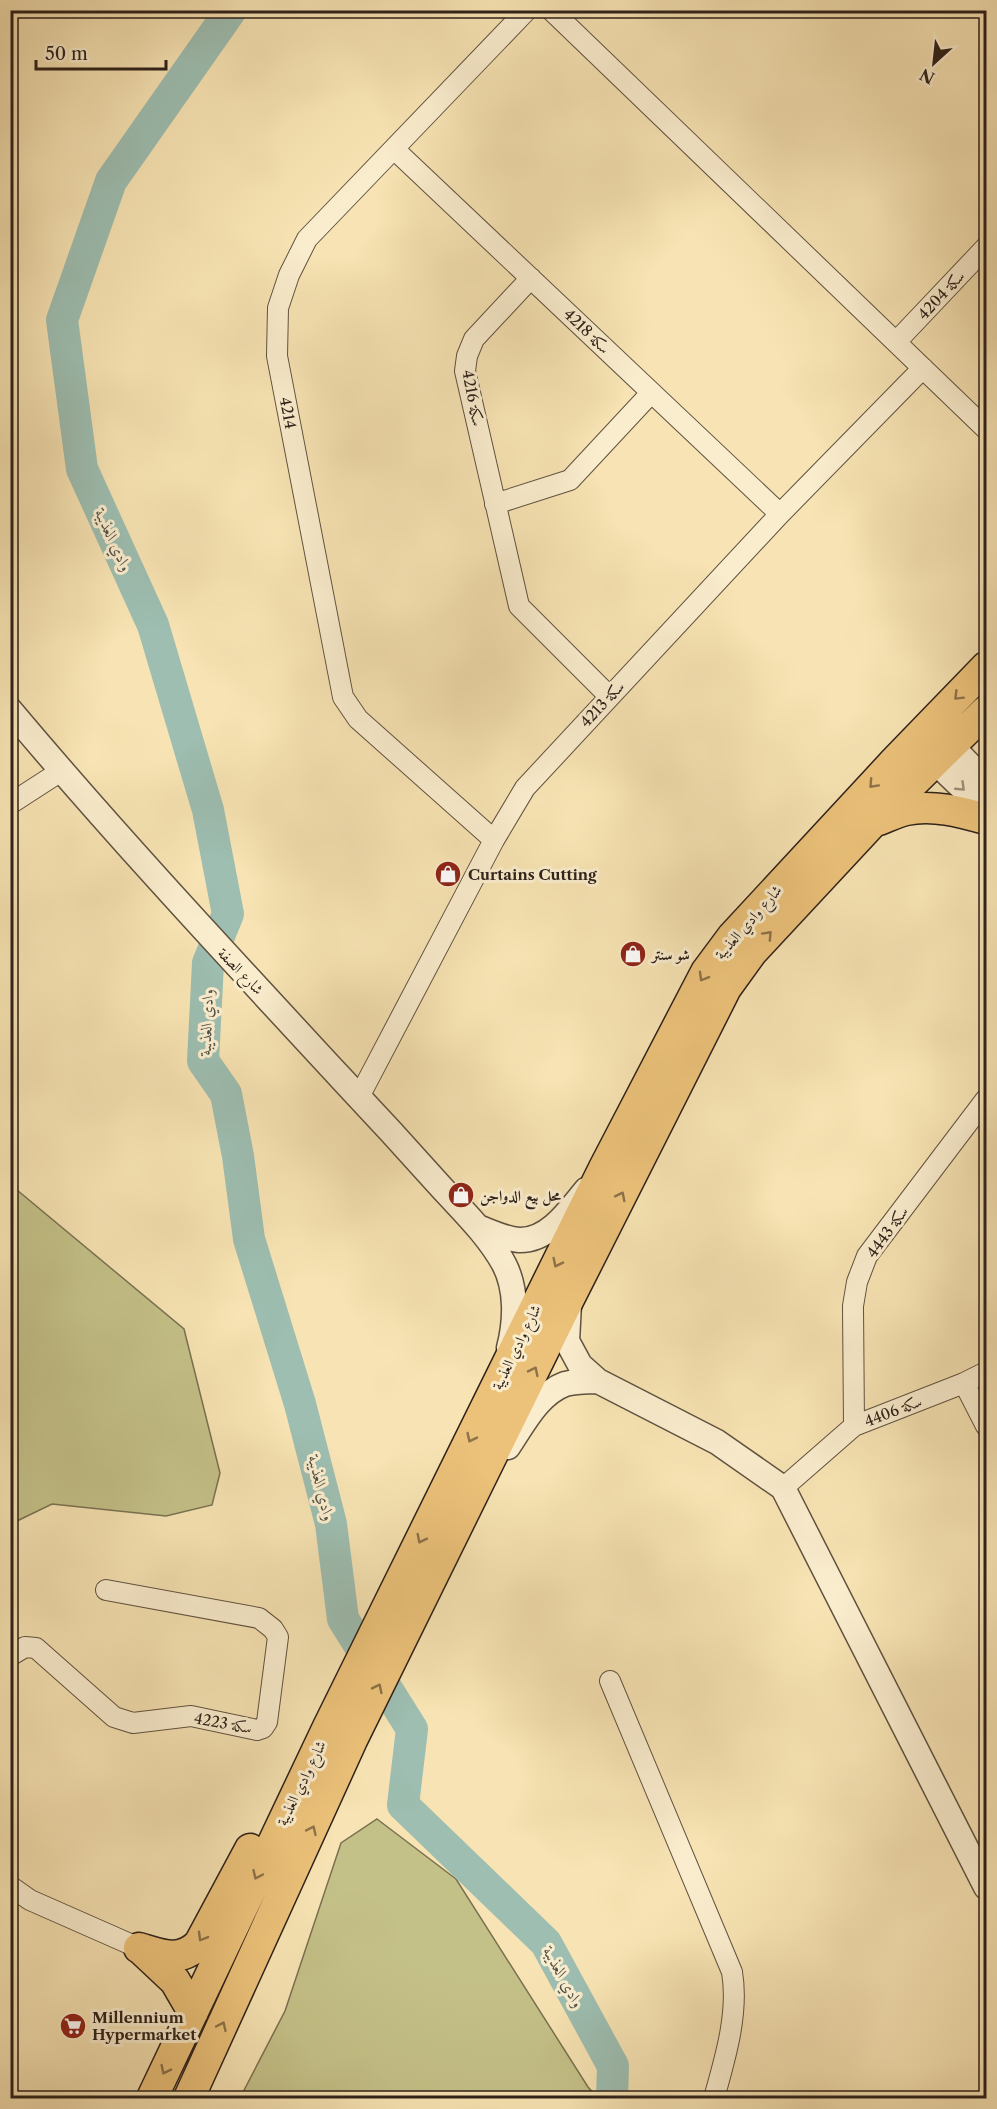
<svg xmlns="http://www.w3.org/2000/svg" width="997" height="2109" viewBox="0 0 997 2109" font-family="'Libre Caslon Text',Amiri,serif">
  <rect width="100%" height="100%" fill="#f7e3b3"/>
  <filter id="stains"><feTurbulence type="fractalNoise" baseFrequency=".00333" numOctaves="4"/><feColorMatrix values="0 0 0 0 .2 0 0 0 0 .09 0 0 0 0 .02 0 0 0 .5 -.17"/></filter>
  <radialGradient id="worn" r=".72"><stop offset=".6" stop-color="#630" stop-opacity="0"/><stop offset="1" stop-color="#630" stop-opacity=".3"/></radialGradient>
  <!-- green -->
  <path fill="#c4c188" stroke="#797151" stroke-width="1.5" d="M11,1185L184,1329L220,1473L212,1505L166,1516L52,1504L17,1521L11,1513Z
    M377,1819L456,1879L588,2087L598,2098H240L285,2011L341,1843Z"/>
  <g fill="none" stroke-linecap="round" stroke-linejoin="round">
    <!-- river -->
    <path stroke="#9dbeb1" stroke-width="32" d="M231,10L111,181L62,320L82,469L153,625L208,810L228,914L208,963L203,1061L226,1094L238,1156L249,1239L300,1404L331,1524L343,1619L412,1729L403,1805L546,1943L613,2066L612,2098"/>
    <defs>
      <path id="minor" d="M551,10L986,429
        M394,149L780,514
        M531,278L474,339L467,356L465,371L519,606L609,696
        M896,342L986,247
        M495,504L570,480L651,393
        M10,804L61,771
        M494,840L358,719L343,697L277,356L278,308L289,275L307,239L527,10
        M359,1097L494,840L525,788L780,514L923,368
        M964,1383L986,1426
        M854,1426L853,1306L857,1282L867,1256L986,1099
        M783,1488L854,1426L964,1383L986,1372
        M10,1656L25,1647L36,1648L114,1717L133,1723L191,1716L257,1730L263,1728L267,1722L278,1637L273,1629L259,1618L106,1590
        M610,1681L732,1972C739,2013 725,2059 714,2098
        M10,1886L30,1900L139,1948"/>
      <path id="tertiary" d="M10,710C116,836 228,956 340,1077C374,1113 408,1150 441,1187C463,1211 488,1235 504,1264C517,1289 516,1321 509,1348
        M940,734L986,782
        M922,749L986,811
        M478,1227C490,1232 505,1239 519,1240C548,1241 569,1211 586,1190
        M569,1304L567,1341L580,1365L598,1381L717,1442L783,1488L986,1887
        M508,1447C523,1425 538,1394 565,1384C576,1381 587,1381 598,1381"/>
      <path id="primary" d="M879,820C887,817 897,812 906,810C932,804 961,812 986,819
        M139,1948C163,1955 179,1963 199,1944L250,1849
        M142,1950L175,1981L193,2012
        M152,2098L328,1727L604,1168L706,972L732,937L895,761L986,667
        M189,2098L352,1740L569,1299L726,988L752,952L873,822L986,711"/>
    </defs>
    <!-- minor casing -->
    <use href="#minor" stroke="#605240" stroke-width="22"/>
    <!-- tertiary casing -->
    <use href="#tertiary" stroke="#605240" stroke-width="27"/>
    <!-- primary casing -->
    <use href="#primary" stroke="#2e211a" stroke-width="33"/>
    <!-- minor -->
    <use href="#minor" stroke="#faedce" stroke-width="20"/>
    <!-- tertiary -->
    <use href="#tertiary" stroke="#faedce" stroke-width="24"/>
    <!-- primary -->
    <use href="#primary" stroke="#ecc27a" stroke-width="30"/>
  </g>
  <!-- one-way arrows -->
  <defs><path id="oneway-chevron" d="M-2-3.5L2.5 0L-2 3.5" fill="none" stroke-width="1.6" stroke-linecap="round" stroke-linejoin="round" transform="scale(1.5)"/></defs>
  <g stroke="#8d724a">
    <use href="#oneway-chevron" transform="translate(958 696) rotate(135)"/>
    <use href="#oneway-chevron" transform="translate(873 784) rotate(133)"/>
    <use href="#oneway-chevron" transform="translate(768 935) rotate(-47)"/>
    <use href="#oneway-chevron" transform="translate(703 977) rotate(120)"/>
    <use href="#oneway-chevron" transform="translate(621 1196) rotate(-63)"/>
    <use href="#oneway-chevron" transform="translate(557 1263) rotate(116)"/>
    <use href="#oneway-chevron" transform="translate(534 1371) rotate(-64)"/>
    <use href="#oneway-chevron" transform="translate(471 1438) rotate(116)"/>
    <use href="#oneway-chevron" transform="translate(421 1539) rotate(117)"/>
    <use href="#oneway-chevron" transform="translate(378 1688) rotate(-64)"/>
    <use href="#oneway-chevron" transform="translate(312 1830) rotate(-65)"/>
    <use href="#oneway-chevron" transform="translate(257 1875) rotate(115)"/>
    <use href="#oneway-chevron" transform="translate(202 1937) rotate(120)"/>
    <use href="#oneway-chevron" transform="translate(222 2026) rotate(-65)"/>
    <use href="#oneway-chevron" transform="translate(165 2070) rotate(116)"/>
  </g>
  <use stroke="#9e917d" href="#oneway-chevron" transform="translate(961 787) rotate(44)"/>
  <!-- icons -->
  <defs>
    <symbol id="shop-disc" viewBox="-11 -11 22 22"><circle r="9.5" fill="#8f2418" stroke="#faedce"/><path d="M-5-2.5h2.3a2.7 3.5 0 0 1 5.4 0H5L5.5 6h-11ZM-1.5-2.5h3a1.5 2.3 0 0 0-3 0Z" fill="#fff"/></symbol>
    <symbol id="supermarket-disc" viewBox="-11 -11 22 22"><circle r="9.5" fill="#8f2418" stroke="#faedce"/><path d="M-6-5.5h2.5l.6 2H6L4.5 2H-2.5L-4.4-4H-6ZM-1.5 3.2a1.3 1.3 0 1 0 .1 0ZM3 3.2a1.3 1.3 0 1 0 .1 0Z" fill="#fff"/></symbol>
  </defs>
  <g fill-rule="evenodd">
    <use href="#shop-disc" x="433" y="859" width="30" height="30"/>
    <use href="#shop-disc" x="618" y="939" width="30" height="30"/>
    <use href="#shop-disc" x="446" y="1180" width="30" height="30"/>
    <use href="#supermarket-disc" x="58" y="2011" width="30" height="30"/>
  </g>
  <g text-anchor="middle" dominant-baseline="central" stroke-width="6" stroke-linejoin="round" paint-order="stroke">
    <!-- street labels -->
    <g font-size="15" fill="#2e211a" stroke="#faedce">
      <text transform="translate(941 295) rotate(-47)">سكة 4204</text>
      <text transform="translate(587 331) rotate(44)">سكة 4218</text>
      <text transform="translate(473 398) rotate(79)">سكة 4216</text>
      <text transform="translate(288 413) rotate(79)">4214</text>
      <text transform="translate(602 704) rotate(-47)">سكة 4213</text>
      <text transform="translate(748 922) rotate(-49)">شارع وادي العذيبة</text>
      <text transform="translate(241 971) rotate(46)">شارع الصفة</text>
      <text transform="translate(887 1232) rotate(-54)">سكة 4443</text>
      <text transform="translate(516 1347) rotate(-64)">شارع وادي العذيبة</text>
      <text transform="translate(893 1411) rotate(-21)">سكة 4406</text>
      <text transform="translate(223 1723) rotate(10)">سكة 4223</text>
      <text transform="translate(301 1783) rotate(-64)">شارع وادي العذيبة</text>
    </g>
    <!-- poi labels -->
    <g font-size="15" font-weight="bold" fill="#2e211a" stroke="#faedce" text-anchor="start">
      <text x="468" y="874">Curtains Cutting</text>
      <text x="652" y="954">شو سنتر</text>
      <text x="480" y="1195">محل بيع الدواجن</text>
      <text x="92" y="2017">Millennium<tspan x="92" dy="17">Hypermarket</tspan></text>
    </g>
    <!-- water labels -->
    <g font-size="16" font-style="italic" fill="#4f5047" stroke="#faedce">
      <text transform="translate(114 540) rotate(65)">وادي العذيبة</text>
      <text transform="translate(206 1022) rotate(-88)">وادي العذيبة</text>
      <text transform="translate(322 1488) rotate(76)">وادي العذيبة</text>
      <text transform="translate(564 1977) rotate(61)">وادي العذيبة</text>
    </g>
  </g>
  <!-- margin -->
  <rect width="997" height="2109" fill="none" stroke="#f7e3b3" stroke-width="36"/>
  <rect x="12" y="12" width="973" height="2085" fill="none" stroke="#2e211a" stroke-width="3"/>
  <rect x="18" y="18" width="961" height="2073" fill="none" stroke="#2e211a" stroke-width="1.5"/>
  <!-- north arrow -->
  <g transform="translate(934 63) rotate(207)" stroke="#faedce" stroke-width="4.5" paint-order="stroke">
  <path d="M0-4.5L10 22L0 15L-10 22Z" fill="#2e211a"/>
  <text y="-9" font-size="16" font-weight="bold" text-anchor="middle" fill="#2e211a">N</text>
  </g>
  <!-- scale -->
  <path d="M36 60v9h130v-9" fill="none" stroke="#2e211a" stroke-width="3"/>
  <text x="45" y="60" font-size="18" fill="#2e211a" stroke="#faedce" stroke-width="4.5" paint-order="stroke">50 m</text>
  <rect width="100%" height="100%" filter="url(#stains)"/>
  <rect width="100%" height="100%" fill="url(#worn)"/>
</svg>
